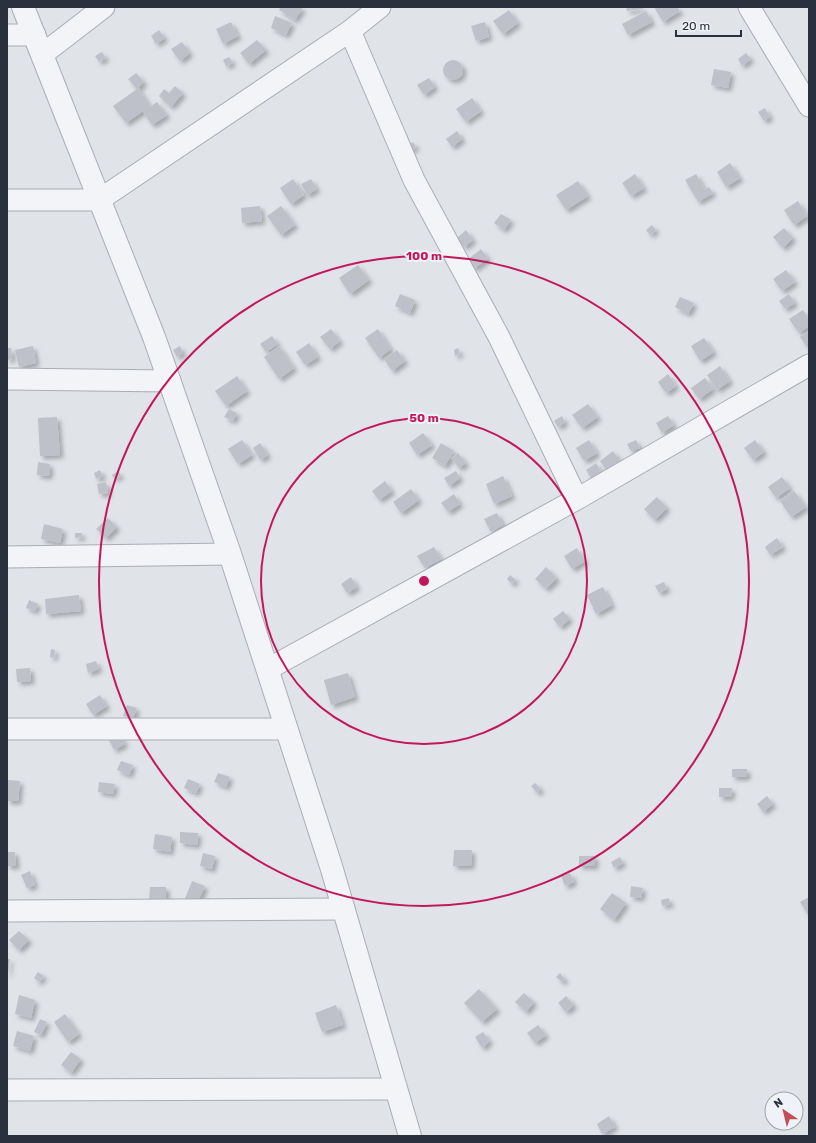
<svg xmlns="http://www.w3.org/2000/svg" width="816" height="1143" viewBox="0 0 816 1143" font-family="Rubik,sans-serif">
  <defs>
    <filter id="shadow"><feDropShadow dx="3.5" dy="3.5" stdDeviation="2" flood-color="#0004"/></filter>
  </defs>
  <rect width="100%" height="100%" fill="#e0e3e8"/>
  <!-- building -->
  <path fill="#bec1ca" filter="url(#shadow)" d="M281,7H303L295,20L279,10Z
    M626,7H643V9L627,11Z
    M654,7H677L680,11L663,22Z
    M509,10L518,23L503,34L493,21Z
    M646,11L652,22L628,35L622,24Z
    M275,16L292,23L286,35L271,28Z
    M231,22L238,36L223,44L216,29Z
    M485,22L489,37L476,41L471,26Z
    M159,30L165,38L156,44L151,36Z
    M257,40L266,50L249,64L240,53Z
    M182,42L190,53L180,61L171,49Z
    M102,52L106,58L99,62L95,56Z
    M746,53L751,59L742,66L738,59Z
    M229,57L233,63L226,66L223,60Z
    M443 70a10 10 0 1 1 20 0a10 10 0 1 1-20 0Z
    M714,69L731,72L728,88L711,85Z
    M136,73L144,82L138,88L150,106L126,123L113,106L137,89L128,79Z
    M429,78L435,87L424,95L417,85Z
    M175,86L183,93L171,107L159,96L164,89L169,93Z
    M472,98L481,111L466,122L456,109Z
    M157,102L167,115L152,125L143,112Z
    M765,108L770,117L764,121L758,112Z
    M457,131L462,139L452,147L446,139Z
    M413,142L416,147L410,151L407,146Z
    M730,163L740,178L726,187L717,172Z
    M635,174L644,188L631,196L622,183Z
    M696,174L705,190L709,187L713,193L698,202L685,180Z
    M293,179L304,195L291,204L280,188Z
    M311,179L317,189L307,195L301,184Z
    M578,181L588,196L566,210L556,195Z
    M798,201L807,216L794,225L784,210Z
    M260,206L262,221L242,223L241,208Z
    M281,206L295,225L281,235L267,216Z
    M501,214L511,220L504,230L494,223Z
    M652,225L656,230L650,235L646,230Z
    M784,228L793,238L783,248L773,237Z
    M466,230L473,240L464,247L457,238Z
    M481,249L488,258L474,269L467,260Z
    M358,265L369,280L350,294L339,278Z
    M786,270L795,282L782,291L773,279Z
    M400,294L415,300L410,313L395,306Z
    M789,294L795,303L785,309L779,301Z
    M680,297L694,303L688,314L675,307Z
    M803,310L809,319V326L799,333L789,319Z
    M331,329L340,341L330,349L320,337Z
    M378,329L391,349L379,358L365,338Z
    M809,331V346L807,347L800,337Z
    M272,336L278,344L266,352L260,344Z
    M704,338L714,352L700,361L691,346Z
    M309,343L318,357L305,365L296,352Z
    M33,346L36,363L19,367L15,350Z
    M180,346L183,353L177,357L173,350Z
    M279,346L294,368L279,379L264,357Z
    M7,348H11L12,359L7,360Z
    M458,348L460,354L455,356L454,350Z
    M397,350L405,361L392,371L384,359Z
    M720,366L730,381L717,390L707,375Z
    M668,374L676,386L666,393L658,382Z
    M237,376L247,391L226,406L215,391Z
    M705,378L713,389L699,399L691,388Z
    M588,404L598,417L582,428L572,415Z
    M229,409L237,413L233,421L224,417Z
    M562,416L565,422L558,427L554,421Z
    M668,416L674,425L662,433L656,423Z
    M57,417L60,455L40,456L38,418Z
    M423,433L432,445L417,455L409,443Z
    M242,440L252,455L238,464L228,449Z
    M589,440L597,453L584,461L576,448Z
    M636,440L640,448L631,451L627,444Z
    M755,440L764,452L753,460L744,448Z
    M260,443L268,455L260,460L253,448Z
    M441,443L454,451L445,466L432,458Z
    M613,451L621,462L607,471L600,461Z
    M458,453L466,463L459,468L451,458Z
    M38,462L50,464L49,476L37,475Z
    M596,463L602,473L592,480L586,470Z
    M100,470L103,476L96,479L94,473Z
    M118,471L121,475L114,479L112,475Z
    M456,471L460,478L449,486L444,478Z
    M503,476L512,496L494,504L486,484Z
    M782,477L790,488L776,498L768,487Z
    M385,481L392,491L379,500L372,491Z
    M106,482L108,493L99,494L97,484Z
    M411,489L419,500L401,513L393,502Z
    M794,491L806,507L791,517L780,501Z
    M454,494L460,504L448,512L441,503Z
    M657,497L667,508L655,520L644,509Z
    M497,513L503,525L491,532L484,519Z
    M108,518L117,527L106,538L96,529Z
    M44,524L63,529L60,543L41,539Z
    M75,533H82V537L75,538Z
    M777,538L783,547L770,555L765,547Z
    M434,547L441,559L425,568L417,556Z
    M577,548L585,561L572,569L564,556Z
    M546,567L557,578L546,589L535,579Z
    M510,575L516,580L512,584L507,579Z
    M351,577L357,587L347,593L341,584Z
    M664,582L667,589L659,593L655,586Z
    M603,587L612,605L596,614L587,595Z
    M79,595L81,611L46,614L45,599Z
    M29,600L38,604L35,611L26,608Z
    M563,611L570,619L560,627L553,619Z
    M51,649L55,650L54,658L50,657Z
    M96,661L99,669L88,673L86,664Z
    M30,668L31,681L17,682L16,669Z
    M348,673L355,697L331,705L324,680Z
    M100,695L107,706L93,715L86,704Z
    M127,705L137,708L133,718L123,716Z
    M118,732L125,744L114,750L108,738Z
    M121,761L133,765L129,775L117,770Z
    M732,769H747V777H732Z
    M218,773L230,777L226,787L214,782Z
    M188,779L200,784L196,793L184,788Z
    M8,780L20,781L18,801H7Z
    M99,782L115,784L113,794L98,792Z
    M535,783L541,789L537,793L531,786Z
    M719,788H732L731,797H719Z
    M767,796L773,804L763,812L757,804Z
    M180,832L198,833L197,845L180,843Z
    M155,834L172,837L170,852L153,849Z
    M454,850H472L471,866H453Z
    M7,852H15L16,866H7Z
    M203,853L215,856L212,869L200,866Z
    M579,856H595V866H579Z
    M620,857L623,863L614,868L611,862Z
    M30,871L35,885L27,888L21,875Z
    M570,873L574,882L565,886L561,876Z
    M192,881L205,886L196,906L184,901Z
    M631,886L643,888L641,898L630,897Z
    M150,887H166V902L149,901Z
    M612,893L626,903L614,920L600,909Z
    M809,897V914L808,915L800,902Z
    M669,898L670,904L662,906L661,900Z
    M19,931L29,940L19,950L9,940Z
    M7,959H10L8,974H7Z
    M38,972L44,976L39,982L34,978Z
    M560,973L565,979L562,982L556,977Z
    M479,989L497,1009L482,1022L464,1003Z
    M524,993L534,1002L526,1012L515,1002Z
    M19,995L35,1000L31,1018L15,1014Z
    M566,996L574,1005L566,1012L558,1003Z
    M336,1005L343,1025L322,1032L315,1013Z
    M65,1014L79,1034L68,1042L54,1022Z
    M40,1019L47,1022L41,1035L34,1032Z
    M538,1025L546,1035L535,1043L527,1033Z
    M17,1031L34,1036L30,1051L13,1046Z
    M483,1032L490,1041L482,1048L475,1037Z
    M71,1052L81,1059L71,1073L61,1065Z
    M609,1116L615,1127L602,1134L597,1124Z"/>
  <g fill="none" stroke-linecap="round" stroke-linejoin="round">
    <defs>
      <path id="minor" d="M749,7L809,106
        M350,31L414,180L499,337L577,499
        M7,35H35
        M43,54L104,7
        M7,200H99L350,31L380,7
        M7,379L170,381
        M7,557L230,554
        M268,669L577,499L809,365
        M7,729H287
        M7,911L344,909
        M7,1090L396,1089"/>
      <path id="tertiary" d="M23,7L154,337L230,554L331,866L410,1136"/>
    </defs>
    <!-- minor casing -->
    <use href="#minor" stroke="#a9adb5" stroke-width="23"/>
    <!-- tertiary casing -->
    <use href="#tertiary" stroke="#a9adb5" stroke-width="24"/>
    <!-- minor -->
    <use href="#minor" stroke="#f3f4f7" stroke-width="21"/>
    <!-- tertiary -->
    <use href="#tertiary" stroke="#f3f4f7" stroke-width="22"/>
  </g>
  <!-- distance rings -->
  <g fill="none" stroke="#c2185b" stroke-width="2">
    <circle cx="424" cy="581" r="163"/>
    <circle cx="424" cy="581" r="325"/>
  </g>
  <circle cx="424" cy="581" r="6" fill="#c2185b" stroke="#eff2f6" stroke-width="2"/>
  <g font-size="12" text-anchor="middle" font-weight="bold" fill="#c2185b" stroke="#eff2f6" stroke-width="4" stroke-linejoin="round" paint-order="stroke">
    <text x="424" y="260">100 m</text>
    <text x="424" y="422">50 m</text>
  </g>
  <!-- border -->
  <rect width="816" height="1143" fill="none" stroke="#2a303e" stroke-width="16"/>
  <!-- north arrow -->
  <g transform="translate(784 1111) rotate(325)"><circle r="19" fill="#eff2f6" stroke="#a0a4ac"/>
  <path d="M0-3L7 15L0 10L-7 15Z" fill="#c44e56"/>
  <text y="-6" font-size="11" font-weight="bold" text-anchor="middle" fill="#2a303e">N</text>
  </g>
  <!-- scale -->
  <path d="M676 30v6h65v-6" fill="none" stroke="#2a303e" stroke-width="2"/>
  <text x="682" y="30" font-size="12" fill="#2a303e" stroke="#eff2f6" stroke-width="3" paint-order="stroke">20 m</text>
</svg>
